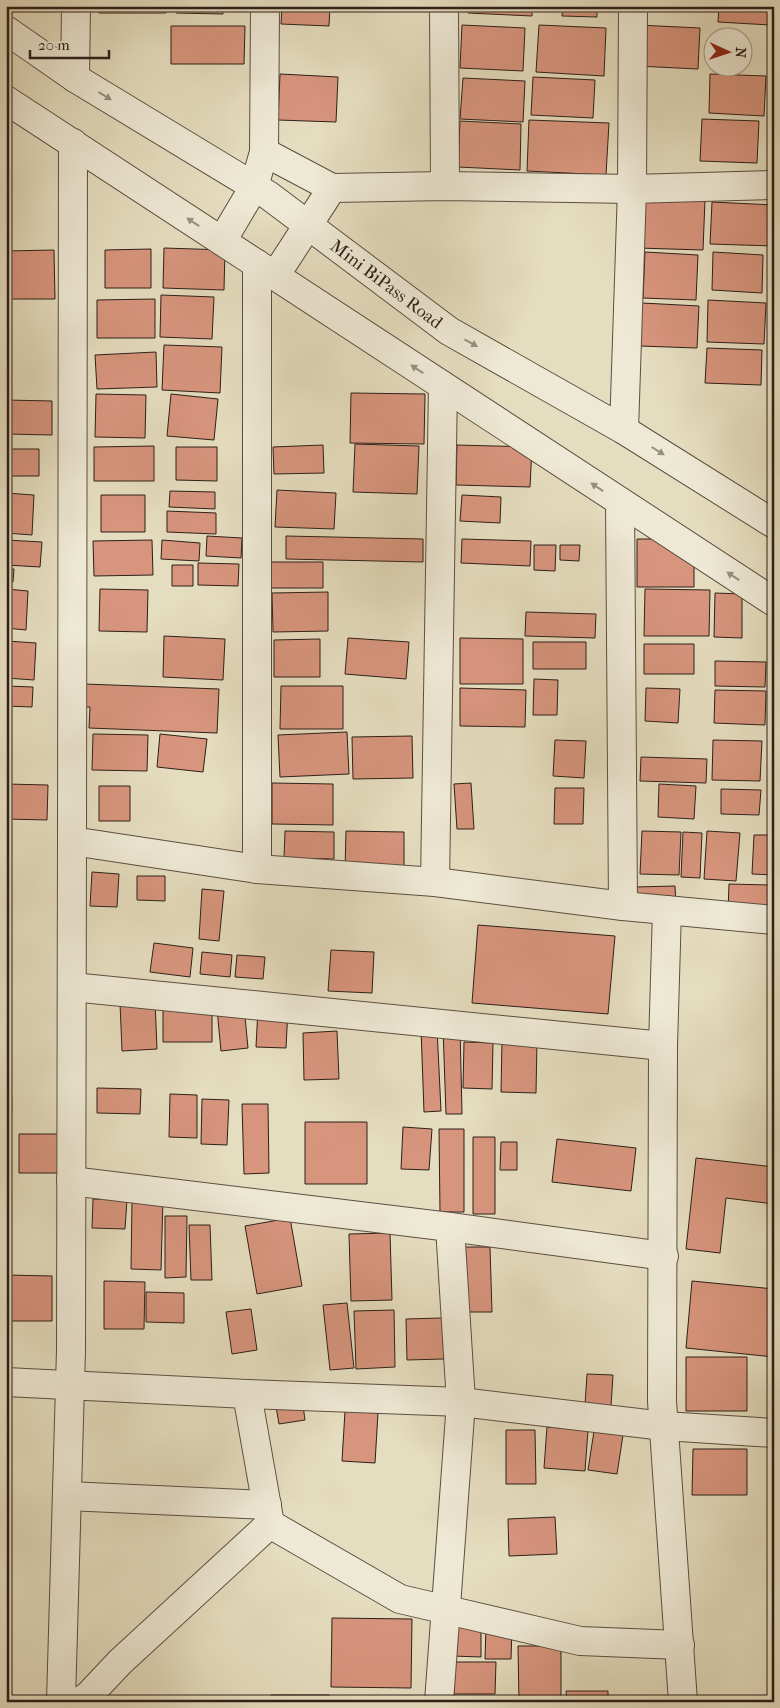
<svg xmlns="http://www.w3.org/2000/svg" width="780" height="1708" viewBox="0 0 780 1708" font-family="'IM FELL French Canon',serif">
  <rect width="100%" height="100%" fill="#e5ddbf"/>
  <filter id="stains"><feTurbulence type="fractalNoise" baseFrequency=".004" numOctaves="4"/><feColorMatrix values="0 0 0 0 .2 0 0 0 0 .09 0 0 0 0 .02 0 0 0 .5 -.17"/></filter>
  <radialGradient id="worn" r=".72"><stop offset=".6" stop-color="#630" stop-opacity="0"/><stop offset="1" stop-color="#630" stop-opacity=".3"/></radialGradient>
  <!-- building -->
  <path fill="#d7957d" stroke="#2e1f18" d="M99,6H167L166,13H99Z
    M176,6H223V14L176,13Z
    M282,6H330L329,26L281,24Z
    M468,6H532V16L468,13Z
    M563,6H597V17L562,16Z
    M719,6H771L770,25L718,22Z
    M462,25L525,28L523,71L460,68Z
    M539,25L606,28L604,76L536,72Z
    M638,25L700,28L698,69L637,66Z
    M171,26H245L244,64H171Z
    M280,74L338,77L336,122L278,120Z
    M710,74L766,76L764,116L709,113Z
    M533,77L595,80L593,118L531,115Z
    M463,78L525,81L523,122L460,119Z
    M702,119L759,121L757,163L700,161Z
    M529,120L609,123L606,175L527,171Z
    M460,121L521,124L520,170L458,167Z
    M640,198L705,200L703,250L638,248Z
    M6,201H9L10,237H6Z
    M712,202L774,205V246L710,244Z
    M164,248L225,250L224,290L163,288Z
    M151,249V288H105V250Z
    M54,250L55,299H6V251Z
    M645,252L698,255L696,300L643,298Z
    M713,252L763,255L762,293L712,290Z
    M161,295L214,297L212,339L160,337Z
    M155,299V338H97V300Z
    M708,300L766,303L764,344L707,342Z
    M642,303L699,306L697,348L640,346Z
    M164,345L222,347L220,393L162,390Z
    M707,348L762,350L761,385L705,383Z
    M156,352L157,387L97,389L95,355Z
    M351,393L425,394L424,444L350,443Z
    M96,394L146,395L145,438L95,437Z
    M171,394L218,399L214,440L167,436Z
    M6,400L52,401V435L6,434Z
    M355,444L419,446L417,494L353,492Z
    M323,445L324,473L274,474L273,447Z
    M457,445L532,447L530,487L456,485Z
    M154,446V481H94V447Z
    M176,447H217V481L176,480Z
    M6,449H39V476H6Z
    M277,490L336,493L334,529L275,527Z
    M170,491L215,492V509L169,507Z
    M6,493L34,495L32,535L6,533Z
    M101,495H145V532H101Z
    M462,495L501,497L500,523L460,521Z
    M167,511L216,513V534L167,532Z
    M207,536L242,538L241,558L206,556Z
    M286,536L423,539V562L286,559Z
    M462,539L531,541L530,566L461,563Z
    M637,539H694V587H637Z
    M6,540L42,542L40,567L6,565Z
    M152,540L153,575L94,576L93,541Z
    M162,540L200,543L199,561L161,559Z
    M534,545H556L555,571L534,570Z
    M560,545H580L579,561L560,560Z
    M268,562H323V588H268Z
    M198,563L239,564L238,586L198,585Z
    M172,565H193V586H172Z
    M6,569H14L13,582L6,581Z
    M6,589L28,591L26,630L6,628Z
    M100,589L148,590L147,632L99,631Z
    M645,589L710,590L709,636H644Z
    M328,592V631L273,632L272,593Z
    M715,593L742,594V638L714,637Z
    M526,612L596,614L595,638L525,636Z
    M164,636L225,639L223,680L163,677Z
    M348,638L409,642L406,679L345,674Z
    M460,638L523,639V684H460Z
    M320,639V677H274V640Z
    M6,641L36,643L34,680L6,678Z
    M533,642H586V669H533Z
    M644,644H694V674H644Z
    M715,661L766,662L765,687L715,686Z
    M534,679L558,680L557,715H533Z
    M85,684L219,689L217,733L89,728L90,707H84Z
    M6,686L33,687L32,707L6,706Z
    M281,686H343V729H280Z
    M460,688L526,690L525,727L460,726Z
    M646,688L680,689L678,723L645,721Z
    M715,690L766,691L765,725L714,723Z
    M347,732L349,774L280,777L278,735Z
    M93,734L148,735L147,771L92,770Z
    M160,734L207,739L203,772L157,767Z
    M412,736L413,778L353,779L352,737Z
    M555,740L586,741L584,778L553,776Z
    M713,740L762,741L760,781L712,780Z
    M641,757L707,759L706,783L640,781Z
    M272,783L333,784V825L272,824Z
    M471,783L474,829H457L454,784Z
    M6,784L48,785L47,820L6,819Z
    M659,784L696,786L694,819L658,817Z
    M99,786H130V821H99Z
    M555,788H584L583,824H554Z
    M721,789L761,790L759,815L721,814Z
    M285,831L334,832V859L284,858Z
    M346,831L404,832V871L345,870Z
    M642,831L681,832L679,875L640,874Z
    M707,831L740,833L736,881L704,879Z
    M683,832L702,833L700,878L681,877Z
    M754,835H774V875L752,874Z
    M92,872L119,874L117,907L90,906Z
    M137,876H165V901L137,900Z
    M729,884L769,885L768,912L728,911Z
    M675,886L676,904L635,905V887Z
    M202,889L224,891L219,941L199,939Z
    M478,925L615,936L608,1014L472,1003Z
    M154,943L193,948L190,977L150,972Z
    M331,950L374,952L372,993L328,991Z
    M202,952L232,955L230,977L200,974Z
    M237,955L265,957L263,979L235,977Z
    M155,1001L157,1049L122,1051L120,1003Z
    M163,1003H212V1042H163Z
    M244,1006L248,1048L221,1051L217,1009Z
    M258,1008L288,1009L286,1048L256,1047Z
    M460,1027L462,1114H446L443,1028Z
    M437,1028L441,1111L424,1112L421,1029Z
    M337,1031L339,1079L304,1080L303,1033Z
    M502,1040H537L536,1093L501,1092Z
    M464,1042L493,1043L492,1089L463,1088Z
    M97,1088L141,1089L140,1114L97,1113Z
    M170,1094L197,1095V1138L169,1137Z
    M6,1098H12L11,1147L6,1146Z
    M202,1099L229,1100L227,1145L201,1144Z
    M242,1104H268L269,1173L244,1174Z
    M305,1122H367V1184H305Z
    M403,1127L432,1129L429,1170L401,1169Z
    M439,1129H464V1212H440Z
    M19,1134H62V1173H19Z
    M473,1137H495V1214H473Z
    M557,1139L636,1148L631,1191L552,1182Z
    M501,1142H517V1170H500Z
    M696,1158L774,1167V1204L726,1198L720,1253L686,1249Z
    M93,1199L127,1200L125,1229L92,1228Z
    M132,1199H163L161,1270L131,1269Z
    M165,1216H187L186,1277L165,1278Z
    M290,1218L302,1286L257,1294L245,1226Z
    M189,1225H210L212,1280H191Z
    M390,1233L392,1300L351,1301L349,1234Z
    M460,1247H490L492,1312H462Z
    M6,1275L52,1276V1321H6Z
    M104,1281L145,1282L144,1329H104Z
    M692,1281L774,1289V1357L686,1348Z
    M146,1292L184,1293V1323L146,1322Z
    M347,1303L354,1368L330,1370L323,1305Z
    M251,1309L257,1350L232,1354L226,1312Z
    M394,1310L395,1367L356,1369L354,1311Z
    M442,1318L444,1359L407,1360L406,1319Z
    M686,1357H747V1411H686Z
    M587,1374L613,1375L611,1406L585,1405Z
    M301,1391L305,1420L279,1424L274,1395Z
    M345,1411L378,1413L375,1463L342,1461Z
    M547,1427L588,1430L585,1471L544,1468Z
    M506,1430H535L536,1484H506Z
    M594,1431L623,1435L617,1474L588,1470Z
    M693,1449H747V1495H692Z
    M555,1517L557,1554L509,1556L508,1519Z
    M332,1618L412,1619L411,1688L331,1687Z
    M454,1621L481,1622V1657L453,1656Z
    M486,1627H512L511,1659H485Z
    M518,1646H561V1702H519Z
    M455,1662H496L495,1694H454Z
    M566,1691H608V1702H567Z
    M271,1695H329V1702H271Z
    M458,1698H517V1702H458Z"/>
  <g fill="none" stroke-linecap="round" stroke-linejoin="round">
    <defs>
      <g id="minor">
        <path d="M444,6L445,186"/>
        <path id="s1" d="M6,30L75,78L268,195L449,331L624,430L774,524"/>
        <path d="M75,78L76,6"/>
        <path d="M6,100L774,602"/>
        <path d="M73,143L72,841L257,869L435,882L623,906L774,920"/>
        <path d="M264,152L332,188L445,186L632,189L774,185"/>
        <path d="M222,241L254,187L264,152L265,6"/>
        <path d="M275,276L332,188"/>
        <path d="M624,430L632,189L633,6"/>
        <path d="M620,502L623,906"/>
        <path d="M257,869V264"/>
        <path d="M435,882L443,386"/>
        <path d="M667,910L663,1046L662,1401L683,1702"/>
        <path d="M72,987L663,1046"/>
        <path d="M71,1181L450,1227L664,1256"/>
        <path d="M6,1382L247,1394L461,1402L664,1426L774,1433"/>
        <path d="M247,1394L270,1524L400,1599L580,1641L680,1645"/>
        <path d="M67,1496L267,1505"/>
        <path d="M61,1702L71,1350L72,841"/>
        <path d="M79,1702L88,1696L120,1662L270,1524"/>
        <path d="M439,1702L461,1402L450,1227"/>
      </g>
    </defs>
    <!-- minor casing -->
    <use href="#minor" stroke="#5c4e42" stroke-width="30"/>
    <!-- minor -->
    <use href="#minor" stroke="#eee9d5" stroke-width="28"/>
  </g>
  <!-- one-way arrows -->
  <defs><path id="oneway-solid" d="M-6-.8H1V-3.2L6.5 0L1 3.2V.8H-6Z" transform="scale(1.25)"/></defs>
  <g fill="#988e80">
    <use href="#oneway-solid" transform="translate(105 96) rotate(31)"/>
    <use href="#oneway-solid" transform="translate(193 222) rotate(-147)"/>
    <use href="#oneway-solid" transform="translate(471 343) rotate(29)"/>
    <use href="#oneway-solid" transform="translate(417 369) rotate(-147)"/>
    <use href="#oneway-solid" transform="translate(658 451) rotate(32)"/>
    <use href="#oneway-solid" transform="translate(597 487) rotate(-147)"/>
    <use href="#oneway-solid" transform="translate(733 576) rotate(-147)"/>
  </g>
  <g text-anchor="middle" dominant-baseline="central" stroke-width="5" stroke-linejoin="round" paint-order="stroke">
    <!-- street labels -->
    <g font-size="18" fill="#2e1f18" stroke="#eee9d5">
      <text stroke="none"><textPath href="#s1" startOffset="458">Mini BiPass Road</textPath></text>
    </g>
  </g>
  <!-- margin -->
  <rect width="780" height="1708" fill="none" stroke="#e5ddbf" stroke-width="25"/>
  <rect x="8" y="8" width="765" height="1693" fill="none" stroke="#2e1f18" stroke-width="2.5"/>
  <rect x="12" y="12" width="755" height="1683" fill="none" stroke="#2e1f18"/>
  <!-- north arrow -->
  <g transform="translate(728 52) rotate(93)"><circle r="24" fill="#eee9d5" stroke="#a19889"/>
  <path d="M0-4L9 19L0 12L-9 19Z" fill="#8f2418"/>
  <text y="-8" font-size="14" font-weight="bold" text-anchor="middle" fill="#2e1f18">N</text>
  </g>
  <!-- scale -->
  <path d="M30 50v8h79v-8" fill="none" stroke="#2e1f18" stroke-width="2.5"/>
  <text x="38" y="50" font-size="15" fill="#2e1f18" stroke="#eee9d5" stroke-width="4" paint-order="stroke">20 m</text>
  <rect width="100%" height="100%" filter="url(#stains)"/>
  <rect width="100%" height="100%" fill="url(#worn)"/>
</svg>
